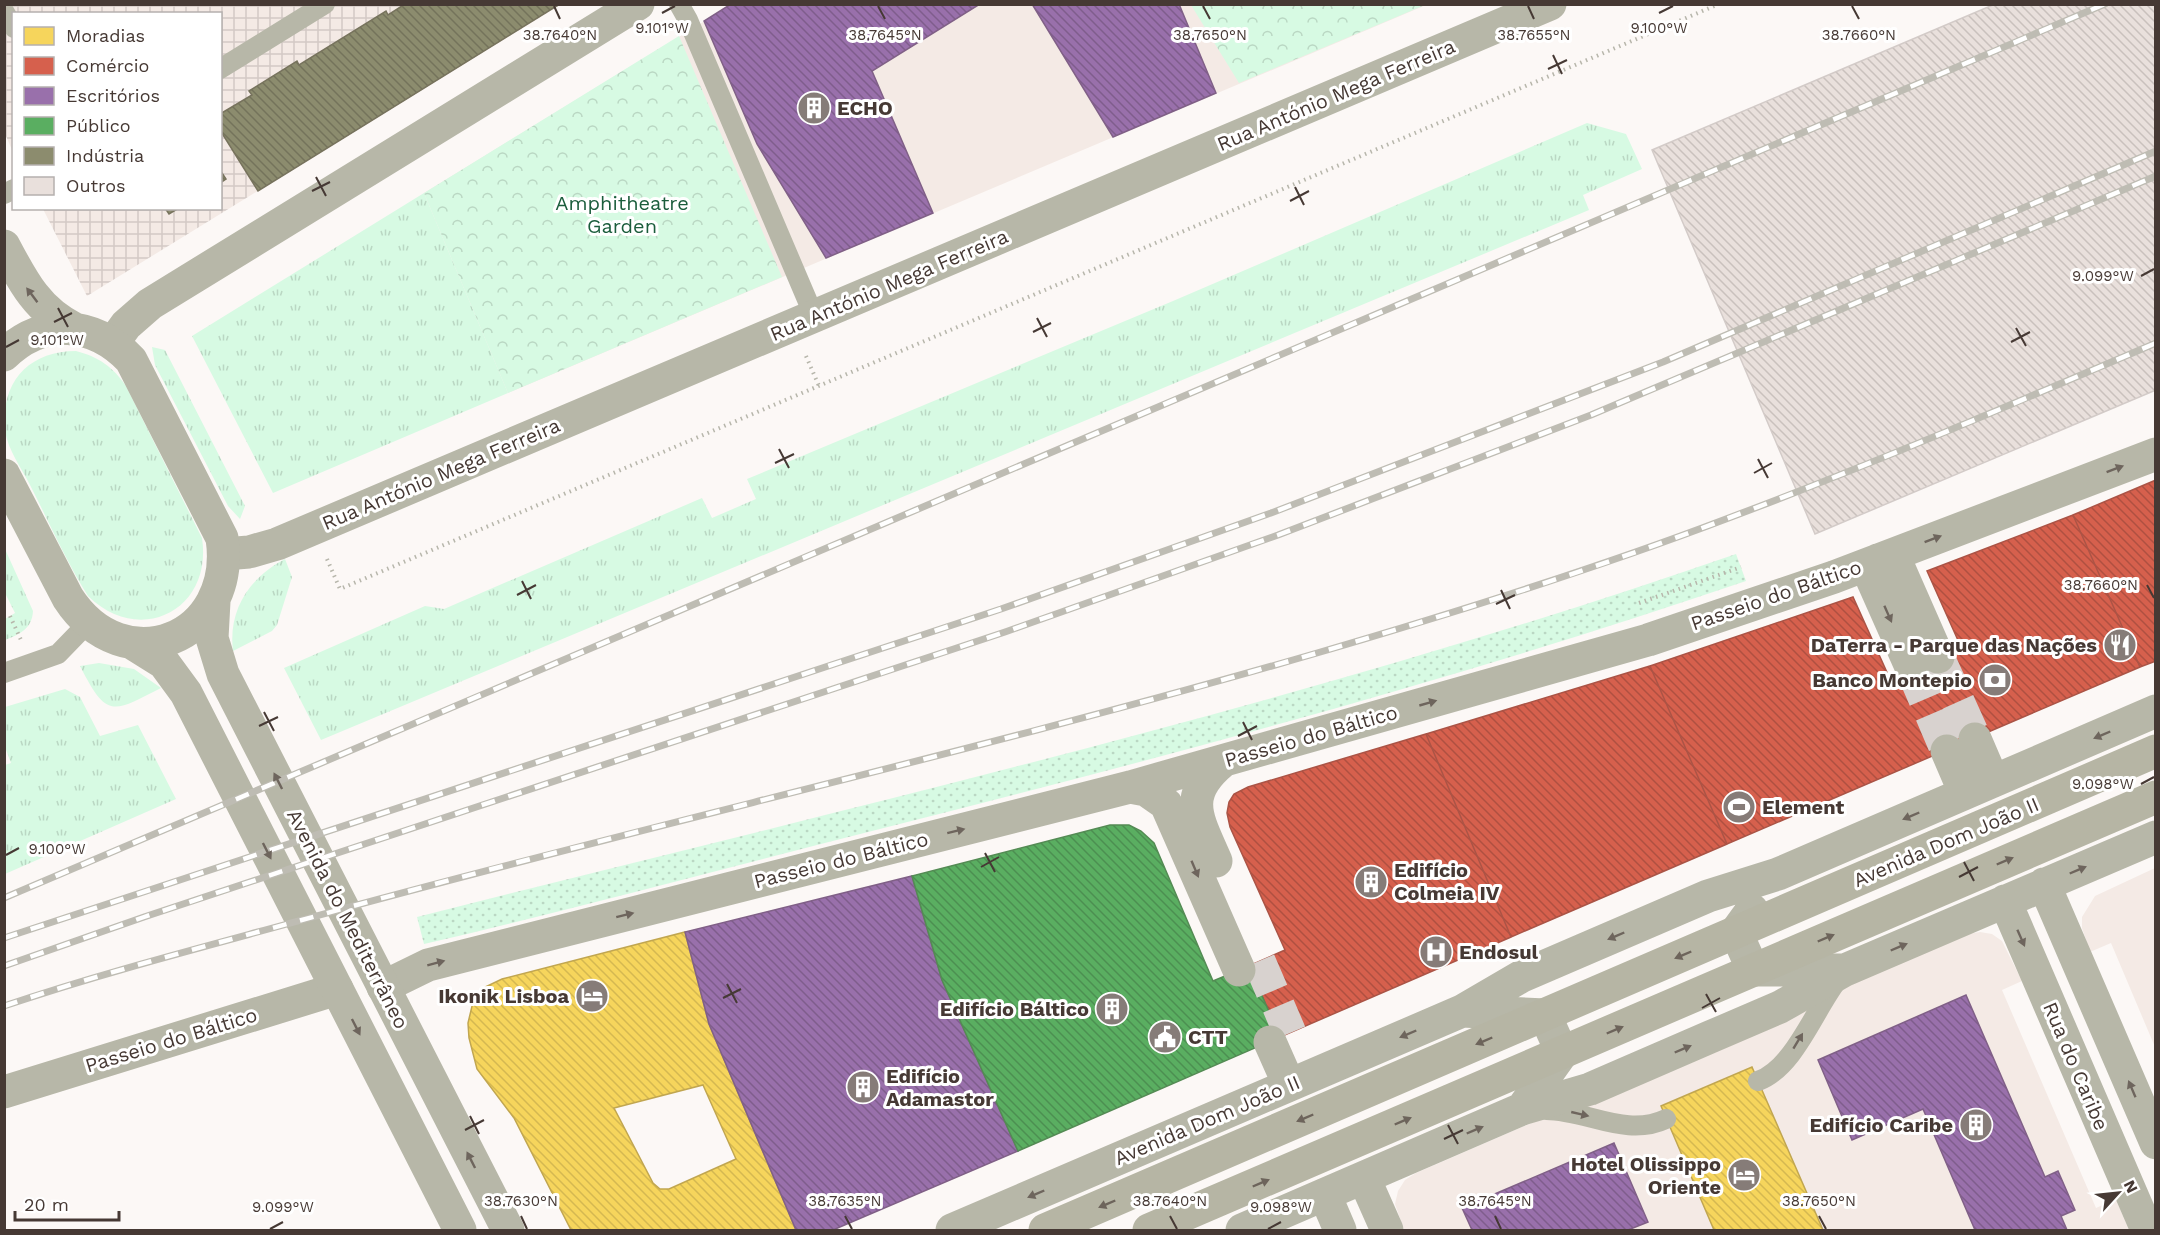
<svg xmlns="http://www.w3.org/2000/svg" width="2160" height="1235" viewBox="0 0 2160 1235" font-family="'Work Sans',sans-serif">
  <defs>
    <pattern id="industrial-grid" width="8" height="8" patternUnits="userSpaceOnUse" patternTransform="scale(1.5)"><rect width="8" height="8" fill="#f4eae5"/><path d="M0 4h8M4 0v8" fill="none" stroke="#d3c9c5"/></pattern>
    <pattern id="grass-tufts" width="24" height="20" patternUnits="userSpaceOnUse" patternTransform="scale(1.5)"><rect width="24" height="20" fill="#d7fae3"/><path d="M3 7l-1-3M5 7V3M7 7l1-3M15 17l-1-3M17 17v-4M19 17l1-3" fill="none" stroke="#bad7c3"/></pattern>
    <pattern id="forest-crowns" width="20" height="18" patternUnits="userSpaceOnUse" patternTransform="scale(1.5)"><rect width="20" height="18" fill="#d7fae3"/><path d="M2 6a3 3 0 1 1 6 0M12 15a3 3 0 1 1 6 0" fill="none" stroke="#bad7c3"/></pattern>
    <pattern id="garden-dots" width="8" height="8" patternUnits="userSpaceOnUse" patternTransform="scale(1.5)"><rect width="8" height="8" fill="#d7fae3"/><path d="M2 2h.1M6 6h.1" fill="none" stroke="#bad7c3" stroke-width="1.8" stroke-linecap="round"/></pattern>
    <pattern id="homes-back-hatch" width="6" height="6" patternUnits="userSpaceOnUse" patternTransform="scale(1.5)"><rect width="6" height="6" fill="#f6d55c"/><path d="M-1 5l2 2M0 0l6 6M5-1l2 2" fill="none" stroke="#d4b851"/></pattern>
    <pattern id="shops-back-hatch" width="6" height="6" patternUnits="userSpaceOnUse" patternTransform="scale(1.5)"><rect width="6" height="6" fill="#d6604d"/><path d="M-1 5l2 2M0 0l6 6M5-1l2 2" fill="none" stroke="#af5041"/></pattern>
    <pattern id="offices-back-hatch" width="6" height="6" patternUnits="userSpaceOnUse" patternTransform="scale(1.5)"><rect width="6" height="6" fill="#9970ab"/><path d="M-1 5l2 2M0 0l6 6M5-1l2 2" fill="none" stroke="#7f5d8c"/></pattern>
    <pattern id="public-back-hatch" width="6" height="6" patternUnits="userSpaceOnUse" patternTransform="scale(1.5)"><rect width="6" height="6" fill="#5aae61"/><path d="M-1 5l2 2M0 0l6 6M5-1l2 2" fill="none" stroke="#4c8f51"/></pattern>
    <pattern id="industry-back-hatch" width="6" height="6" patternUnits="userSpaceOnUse" patternTransform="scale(1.5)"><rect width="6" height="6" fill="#8c8c6e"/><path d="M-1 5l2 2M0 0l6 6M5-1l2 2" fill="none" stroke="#74735b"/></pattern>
    <pattern id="building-back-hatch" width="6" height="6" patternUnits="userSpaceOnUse" patternTransform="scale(1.5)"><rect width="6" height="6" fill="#e9e0dc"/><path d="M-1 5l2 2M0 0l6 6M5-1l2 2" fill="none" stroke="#c9c1bd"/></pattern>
  </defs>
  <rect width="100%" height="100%" fill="#fcf8f6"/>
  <!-- built -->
  <path fill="#f4eae5" d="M731,5H1426L508,393L424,193Z
    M2155,868V1047L2111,943L2090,952L2082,928V917L2095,896Z
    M1980,932L1992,934L2002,941L2022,981L2002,990L2096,1208L2116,1199L2129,1230H1404L1395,1204L1398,1191L1405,1180L1416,1173L1968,934Z"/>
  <!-- industrial -->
  <path fill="url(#industrial-grid)" d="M5,5H560L87,296L43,209L220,208V14H14L13,152L5,134Z"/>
  <!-- grass -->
  <path fill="url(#grass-tufts)" d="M1587,123L1626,134L1642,169L1583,195L1589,210L321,740L284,668L425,606L444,609L702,498L712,518L756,499L747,479L1173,301Z
    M424,193L508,393L273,493L192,336Z
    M152,347L165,350L245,506L240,519L228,506L155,365Z
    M76,351C99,357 113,367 126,386L202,538C213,610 140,647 88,596C66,561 49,522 30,485C22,469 8,450 5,431C0,382 29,351 76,351Z
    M5,549L33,611C32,629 20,634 5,640V619L15,613L5,593Z
    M285,559L292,577L277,625L272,631L233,651C228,610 249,578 285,559Z
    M99,663L134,669L161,688C112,713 107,719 80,666Z
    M65,689L80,697L100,736L138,725L176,799L5,874V765L11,763L5,747V707Z"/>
  <!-- forest -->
  <path fill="url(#forest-crowns)" d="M1191,5H1425L1239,83Z
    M679,36L782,277L508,393L424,193Z"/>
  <!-- garden -->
  <path fill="url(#garden-dots)" d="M1736,554L1746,581C1459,679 1166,757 872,831C723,869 574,909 424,944L417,917C859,805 1305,704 1736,554Z"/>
  <!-- homes -->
  <path fill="url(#homes-back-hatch)" stroke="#c1a650" stroke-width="1.5" fill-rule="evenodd" d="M685,932L709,1024L796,1230H571L514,1118L477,1069L469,1038L468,1023L473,1002L483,988L502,979ZM703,1085L736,1159L669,1189H660L653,1183L614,1108Z
    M1752,1067L1758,1081L1823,1230H1714L1661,1106Z"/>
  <!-- shops -->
  <path fill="url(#shops-back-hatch)" stroke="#ab5446" stroke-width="1.5" d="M2156,480V661L2140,667L2073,515Z
    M2073,515L2140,667L1727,844L1650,666L1853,597L1890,679L1961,647L1927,571Z
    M1650,666L1727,844L1511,937L1426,734Z
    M1426,734L1511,937L1280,1037L1249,966L1285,950L1230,827L1227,813L1229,802L1234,794L1248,787Z"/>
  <!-- offices -->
  <path fill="url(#offices-back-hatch)" stroke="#806087" stroke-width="1.5" d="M731,4H980L872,71L933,213L826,258L757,144L704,21Z
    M1032,4H1179L1216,93L1113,137Z
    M912,876L942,980L1018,1151L833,1230H796L709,1024L685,932Z
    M1966,995L2045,1177L2058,1171L2075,1210L2061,1216L2067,1230H1975L1923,1109L1852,1140L1818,1060Z
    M1614,1143L1648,1222L1628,1230H1472L1462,1208Z"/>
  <!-- public -->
  <path fill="url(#public-back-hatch)" stroke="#548b54" stroke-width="1.5" d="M1110,825H1129L1141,831L1154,843L1213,981L1249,966L1280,1037L1018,1151L942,980L912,876Z"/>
  <!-- industry -->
  <path fill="url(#industry-back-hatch)" stroke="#77735d" stroke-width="1.5" d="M405,4H560L258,191L220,130V114L252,95L249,91L297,61L299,65L386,11L388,15Z
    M220,170L226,179L220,183Z
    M165,208H179L169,214Z"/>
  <!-- building -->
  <path fill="url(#building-back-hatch)" stroke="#d3cbc8" stroke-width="1.5" d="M1995,4H2156V390L1815,534L1652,150Z"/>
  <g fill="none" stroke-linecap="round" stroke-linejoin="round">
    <!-- minor-tunnel -->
    <path stroke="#d8d2cf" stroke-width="33" stroke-dasharray="33 16" stroke-linecap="butt" d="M1938,657L1975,739
      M1912,669L1947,751
      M1259,961L1290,1033"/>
    <!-- path -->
    <path stroke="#b7b6ab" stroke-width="4" stroke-dasharray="1.5 4.5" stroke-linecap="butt" d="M806,356L819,386
      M327,559L340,589L1719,4
      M1639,603L1741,567
      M10,616L21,640"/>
    <!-- service -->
    <path stroke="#b7b7a8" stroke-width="20" d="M679,4L688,20L814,316
      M4,11L14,28
      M220,69L325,4
      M4,194L14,189
      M4,673L58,654L88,623
      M1758,1081C1794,1068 1814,1011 1837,981
      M1546,1110C1587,1110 1626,1138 1666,1119"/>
    <!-- minor -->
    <path stroke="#b7b7a8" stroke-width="33" d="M113,343L126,325L150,304L638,4
      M224,554L249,552L277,544L1550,4
      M1878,560L1898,566L1938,657
      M1878,560L1872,579L1912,669
      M1975,739L1993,781
      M1947,751L1965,793
      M1130,787L1146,790L1166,804L1239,970
      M1216,861C1198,819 1181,796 1222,762
      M2044,884L2156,1143
      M2005,901L2147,1230
      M1752,910L1736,932L1753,970H1843
      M383,987L428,965L1130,787L1648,640L1834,577L2156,454
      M1462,1011L1545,1015L1562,1053L1522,1109
      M1270,1042L1289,1085
      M4,1092L337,989
      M1364,1178L1387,1230
      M1325,1195L1340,1230
      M952,1230L1462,1011L1522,976L1708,896L1778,874L2156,711
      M1242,1230L1522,1109L1590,1089L1710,1037L1780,1007L1845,970L2156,837"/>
    <!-- tertiary -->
    <path stroke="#b7b7a8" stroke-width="33" d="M4,246C23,282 38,311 75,329
      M4,355C43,317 94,321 131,360L222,538C237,639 124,684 68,598L4,475
      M214,601L212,638L223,674L508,1230
      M132,643L164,663L186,693L460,1230"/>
    <!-- secondary -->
    <path stroke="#b6b5a4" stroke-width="33" d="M1045,1230L2156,751
      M1149,1230L2156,797"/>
    <defs>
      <path id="rail" d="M4,898L2105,4
        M4,938L1001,609L1271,513L1663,362L2156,151
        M4,966L144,917L1005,632L1278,535L1591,415L2156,176
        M4,1006C108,971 215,944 320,915C651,824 987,749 1317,653C1454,613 1592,570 1726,519C1870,465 2013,404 2156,343"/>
    </defs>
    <!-- rail casing -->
    <use href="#rail" stroke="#bebcb3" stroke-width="7"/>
    <!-- rail -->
    <use href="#rail" stroke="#fff" stroke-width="4.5" stroke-dasharray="14" stroke-linecap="butt"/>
  </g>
  <!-- one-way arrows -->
  <defs><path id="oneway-solid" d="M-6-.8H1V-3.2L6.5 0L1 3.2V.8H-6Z" transform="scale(1.5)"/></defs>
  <g fill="#6e655d">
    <use href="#oneway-solid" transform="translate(32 295) rotate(-127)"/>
    <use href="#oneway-solid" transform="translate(2115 469) rotate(-21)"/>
    <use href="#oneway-solid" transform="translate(1933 539) rotate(-21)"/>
    <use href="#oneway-solid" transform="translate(1888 614) rotate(66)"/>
    <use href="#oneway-solid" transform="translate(1428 703) rotate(-16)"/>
    <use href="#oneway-solid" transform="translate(2102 735) rotate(157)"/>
    <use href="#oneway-solid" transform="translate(278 781) rotate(-117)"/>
    <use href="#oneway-solid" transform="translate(1911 816) rotate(157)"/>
    <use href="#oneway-solid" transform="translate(956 831) rotate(-14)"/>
    <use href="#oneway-solid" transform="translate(267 851) rotate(63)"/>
    <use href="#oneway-solid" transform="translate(1195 869) rotate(67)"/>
    <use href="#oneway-solid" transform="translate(2078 870) rotate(-23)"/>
    <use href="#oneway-solid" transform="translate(625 915) rotate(-14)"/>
    <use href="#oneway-solid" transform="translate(1616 936) rotate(157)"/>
    <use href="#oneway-solid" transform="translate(2021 938) rotate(66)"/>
    <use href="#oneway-solid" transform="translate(1899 947) rotate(-23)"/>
    <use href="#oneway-solid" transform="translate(436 963) rotate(-15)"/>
    <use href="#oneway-solid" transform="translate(356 1027) rotate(63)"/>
    <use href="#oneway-solid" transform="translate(1408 1034) rotate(157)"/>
    <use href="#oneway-solid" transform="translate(1798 1041) rotate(-59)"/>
    <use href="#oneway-solid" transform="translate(1683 1049) rotate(-23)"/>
    <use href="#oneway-solid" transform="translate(2132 1089) rotate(-113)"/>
    <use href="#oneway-solid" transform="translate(1580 1114) rotate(13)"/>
    <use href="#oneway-solid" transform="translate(1475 1130) rotate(-23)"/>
    <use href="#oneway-solid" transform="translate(471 1160) rotate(-117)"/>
    <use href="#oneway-solid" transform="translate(1036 1194) rotate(157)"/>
  </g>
  <g fill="#6d645b">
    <use href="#oneway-solid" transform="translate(2005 861) rotate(-23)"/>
    <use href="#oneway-solid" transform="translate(1826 938) rotate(-23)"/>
    <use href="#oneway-solid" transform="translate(1683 955) rotate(157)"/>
    <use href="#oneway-solid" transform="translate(1615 1030) rotate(-23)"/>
    <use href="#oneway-solid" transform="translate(1484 1041) rotate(157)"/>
    <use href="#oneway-solid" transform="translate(1305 1118) rotate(157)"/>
    <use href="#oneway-solid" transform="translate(1403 1121) rotate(-23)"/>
    <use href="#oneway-solid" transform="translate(1261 1183) rotate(-23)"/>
    <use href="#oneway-solid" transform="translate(1107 1204) rotate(157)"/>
  </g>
  <!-- ticks -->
  <path fill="none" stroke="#463934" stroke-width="2" d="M554,6L560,19M878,6L885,19M1203,6L1210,19M1528,6L1534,19M1852,6L1859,19M662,13L675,6M1659,13L1673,6M1553,55L1562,74M1548,69L1567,60M316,177L326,196M1295,187L1304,205M312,191L330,182M1290,201L1309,191M2141,276L2154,269M58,308L68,327M1037,318L1047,337M54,322L72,313M2016,328L2026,346M1033,332L1051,323M2011,342L2030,332M6,347L19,340M779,449L789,468M1758,459L1768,478M775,463L794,454M1754,473L1772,463M522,581L531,599M2147,585L2154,598M1501,590L1510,609M517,595L536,585M1496,604L1515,595M264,712L274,731M1243,722L1252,740M259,726L278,717M1238,736L1257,726M2141,784L2154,777M985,853L995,872M6,855L19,848M1964,862L1974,881M981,867L999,857M1959,877L1978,867M727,984L737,1003M1706,994L1716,1012M723,998L741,989M1702,1008L1720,998M470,1116L479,1134M1448,1125L1458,1144M465,1130L484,1120M1444,1139L1463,1130M521,1216L527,1229M845,1216L852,1229M1170,1216L1177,1229M1495,1216L1501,1229M1819,1216L1826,1229M270,1229L283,1222M1268,1229L1281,1222"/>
  <!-- icons -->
  <defs>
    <symbol id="building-disc" viewBox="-11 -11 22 22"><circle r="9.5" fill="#867c78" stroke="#fff"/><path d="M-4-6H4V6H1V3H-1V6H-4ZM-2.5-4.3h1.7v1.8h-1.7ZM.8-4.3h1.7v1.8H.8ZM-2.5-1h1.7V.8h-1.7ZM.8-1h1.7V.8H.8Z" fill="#fff"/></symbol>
    <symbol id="restaurant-disc" viewBox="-11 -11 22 22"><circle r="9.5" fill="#867c78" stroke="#fff"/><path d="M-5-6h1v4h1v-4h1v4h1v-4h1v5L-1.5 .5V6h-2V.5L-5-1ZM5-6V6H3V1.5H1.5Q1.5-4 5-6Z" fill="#fff"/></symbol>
    <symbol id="bank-disc" viewBox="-11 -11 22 22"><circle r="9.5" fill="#867c78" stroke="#fff"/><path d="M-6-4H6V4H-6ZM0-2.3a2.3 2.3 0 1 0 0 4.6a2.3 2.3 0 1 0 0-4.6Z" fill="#fff"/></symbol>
    <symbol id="stadium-disc" viewBox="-11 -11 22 22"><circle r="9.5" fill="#867c78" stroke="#fff"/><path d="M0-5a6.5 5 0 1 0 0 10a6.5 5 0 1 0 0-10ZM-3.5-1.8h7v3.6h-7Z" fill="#fff"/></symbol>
    <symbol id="hospital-disc" viewBox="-11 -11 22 22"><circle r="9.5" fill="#867c78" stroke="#fff"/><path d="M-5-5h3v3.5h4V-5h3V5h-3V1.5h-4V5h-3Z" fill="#fff"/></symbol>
    <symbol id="hotel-disc" viewBox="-11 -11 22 22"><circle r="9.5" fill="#867c78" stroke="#fff"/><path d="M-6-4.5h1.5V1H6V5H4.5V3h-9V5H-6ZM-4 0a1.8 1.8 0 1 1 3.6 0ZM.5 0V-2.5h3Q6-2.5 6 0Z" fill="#fff"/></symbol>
    <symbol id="civic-disc" viewBox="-11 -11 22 22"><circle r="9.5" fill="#867c78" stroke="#fff"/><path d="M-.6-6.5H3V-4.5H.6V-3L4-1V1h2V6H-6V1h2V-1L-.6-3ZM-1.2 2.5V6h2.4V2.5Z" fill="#fff"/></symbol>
  </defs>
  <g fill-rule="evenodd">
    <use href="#building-disc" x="795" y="89" width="38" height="38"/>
    <use href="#restaurant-disc" x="2101" y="626" width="38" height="38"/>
    <use href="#bank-disc" x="1976" y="661" width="38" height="38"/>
    <use href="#stadium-disc" x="1720" y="788" width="38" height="38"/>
    <use href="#building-disc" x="1352" y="863" width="38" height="38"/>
    <use href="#hospital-disc" x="1417" y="933" width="38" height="38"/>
    <use href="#hotel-disc" x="573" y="977" width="38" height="38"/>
    <use href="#building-disc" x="1093" y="990" width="38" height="38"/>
    <use href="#civic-disc" x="1146" y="1018" width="38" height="38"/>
    <use href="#building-disc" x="844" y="1068" width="38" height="38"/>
    <use href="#building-disc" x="1957" y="1106" width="38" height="38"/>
    <use href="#hotel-disc" x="1725" y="1156" width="38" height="38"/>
  </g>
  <g text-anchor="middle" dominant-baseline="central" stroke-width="6" stroke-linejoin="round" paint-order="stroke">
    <!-- street labels -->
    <g font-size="20" fill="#463934" stroke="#fff">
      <text transform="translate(1336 95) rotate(-23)">Rua António Mega Ferreira</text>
      <text transform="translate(889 285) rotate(-23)">Rua António Mega Ferreira</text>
      <text transform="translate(441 474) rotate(-23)">Rua António Mega Ferreira</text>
      <text transform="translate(1776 595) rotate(-19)">Passeio do Báltico</text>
      <text transform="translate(1311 736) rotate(-16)">Passeio do Báltico</text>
      <text transform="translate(1946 842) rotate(-23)">Avenida Dom João II</text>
      <text transform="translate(841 860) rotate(-14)">Passeio do Báltico</text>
      <text transform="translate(348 919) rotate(63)">Avenida do Mediterrâneo</text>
      <text transform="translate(171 1040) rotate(-17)">Passeio do Báltico</text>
      <text transform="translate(2076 1066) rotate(67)">Rua do Caribe</text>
      <text transform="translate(1207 1120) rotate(-23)">Avenida Dom João II</text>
    </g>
    <!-- poi labels -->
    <g font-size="20" font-weight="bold" fill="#463934" stroke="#fff" text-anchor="start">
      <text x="837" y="108">ECHO</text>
      <text x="2097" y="645" text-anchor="end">DaTerra - Parque das Nações</text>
      <text x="1972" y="680" text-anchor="end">Banco Montepio</text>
      <text x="1762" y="807">Element</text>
      <text x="1394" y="870">Edifício<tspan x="1394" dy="23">Colmeia IV</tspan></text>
      <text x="1459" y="952">Endosul</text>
      <text x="569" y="996" text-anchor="end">Ikonik Lisboa</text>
      <text x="1089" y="1009" text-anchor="end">Edifício Báltico</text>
      <text x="1188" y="1037">CTT</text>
      <text x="886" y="1076">Edifício<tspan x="886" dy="23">Adamastor</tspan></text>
      <text x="1953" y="1125" text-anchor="end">Edifício Caribe</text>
      <text x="1721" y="1164" text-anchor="end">Hotel Olissippo<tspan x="1721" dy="23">Oriente</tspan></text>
    </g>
    <!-- park labels -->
    <g font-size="20" fill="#1b5d3c" stroke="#fff">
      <text x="622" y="203">Amphitheatre<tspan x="622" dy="23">Garden</tspan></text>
    </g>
  </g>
  <g font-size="15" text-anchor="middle" fill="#463934" stroke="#fff" stroke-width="6" stroke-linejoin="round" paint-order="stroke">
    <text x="662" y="33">9.101°W</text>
    <text x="1659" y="33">9.100°W</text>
    <text x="560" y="40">38.7640°N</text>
    <text x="885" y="40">38.7645°N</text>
    <text x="1210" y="40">38.7650°N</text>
    <text x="1534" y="40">38.7655°N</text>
    <text x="1859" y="40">38.7660°N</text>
    <text x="2103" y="281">9.099°W</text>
    <text x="57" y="345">9.101°W</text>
    <text x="2101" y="590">38.7660°N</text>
    <text x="2103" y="789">9.098°W</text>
    <text x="57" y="854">9.100°W</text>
    <text x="521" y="1206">38.7630°N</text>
    <text x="845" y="1206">38.7635°N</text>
    <text x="1170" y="1206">38.7640°N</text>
    <text x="1495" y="1206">38.7645°N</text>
    <text x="1819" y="1206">38.7650°N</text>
    <text x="1281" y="1212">9.098°W</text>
    <text x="283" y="1212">9.099°W</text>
  </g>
  <!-- border -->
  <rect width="2160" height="1235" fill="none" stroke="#463934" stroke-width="12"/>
  <!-- legend -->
  <rect x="12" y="12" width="210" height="198" fill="#ffffff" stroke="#b5b0ae" stroke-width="1.5"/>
  <rect x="24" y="27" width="30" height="18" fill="#f6d55c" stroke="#b5b0ae" stroke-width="1.5"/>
  <text x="66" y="42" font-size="18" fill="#463934">Moradias</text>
  <rect x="24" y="57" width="30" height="18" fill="#d6604d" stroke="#b5b0ae" stroke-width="1.5"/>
  <text x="66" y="72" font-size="18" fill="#463934">Comércio</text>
  <rect x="24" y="87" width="30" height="18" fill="#9970ab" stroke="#b5b0ae" stroke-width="1.5"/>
  <text x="66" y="102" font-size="18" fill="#463934">Escritórios</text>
  <rect x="24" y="117" width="30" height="18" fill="#5aae61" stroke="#b5b0ae" stroke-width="1.5"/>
  <text x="66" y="132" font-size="18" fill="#463934">Público</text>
  <rect x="24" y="147" width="30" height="18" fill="#8c8c6e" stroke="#b5b0ae" stroke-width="1.5"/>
  <text x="66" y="162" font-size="18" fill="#463934">Indústria</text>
  <rect x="24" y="177" width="30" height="18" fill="#e9e0dc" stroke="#b5b0ae" stroke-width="1.5"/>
  <text x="66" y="192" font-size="18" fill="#463934">Outros</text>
  <!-- north arrow -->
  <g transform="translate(2118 1193) rotate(63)" stroke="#ffffff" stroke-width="4.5" paint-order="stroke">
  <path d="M0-4.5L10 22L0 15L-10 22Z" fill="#463934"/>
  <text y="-9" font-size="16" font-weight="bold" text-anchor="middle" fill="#463934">N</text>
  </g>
  <!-- scale -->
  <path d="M15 1211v9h104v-9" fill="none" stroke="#463934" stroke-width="3"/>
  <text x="24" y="1211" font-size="18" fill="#463934" stroke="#ffffff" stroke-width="4.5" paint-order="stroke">20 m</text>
</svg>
